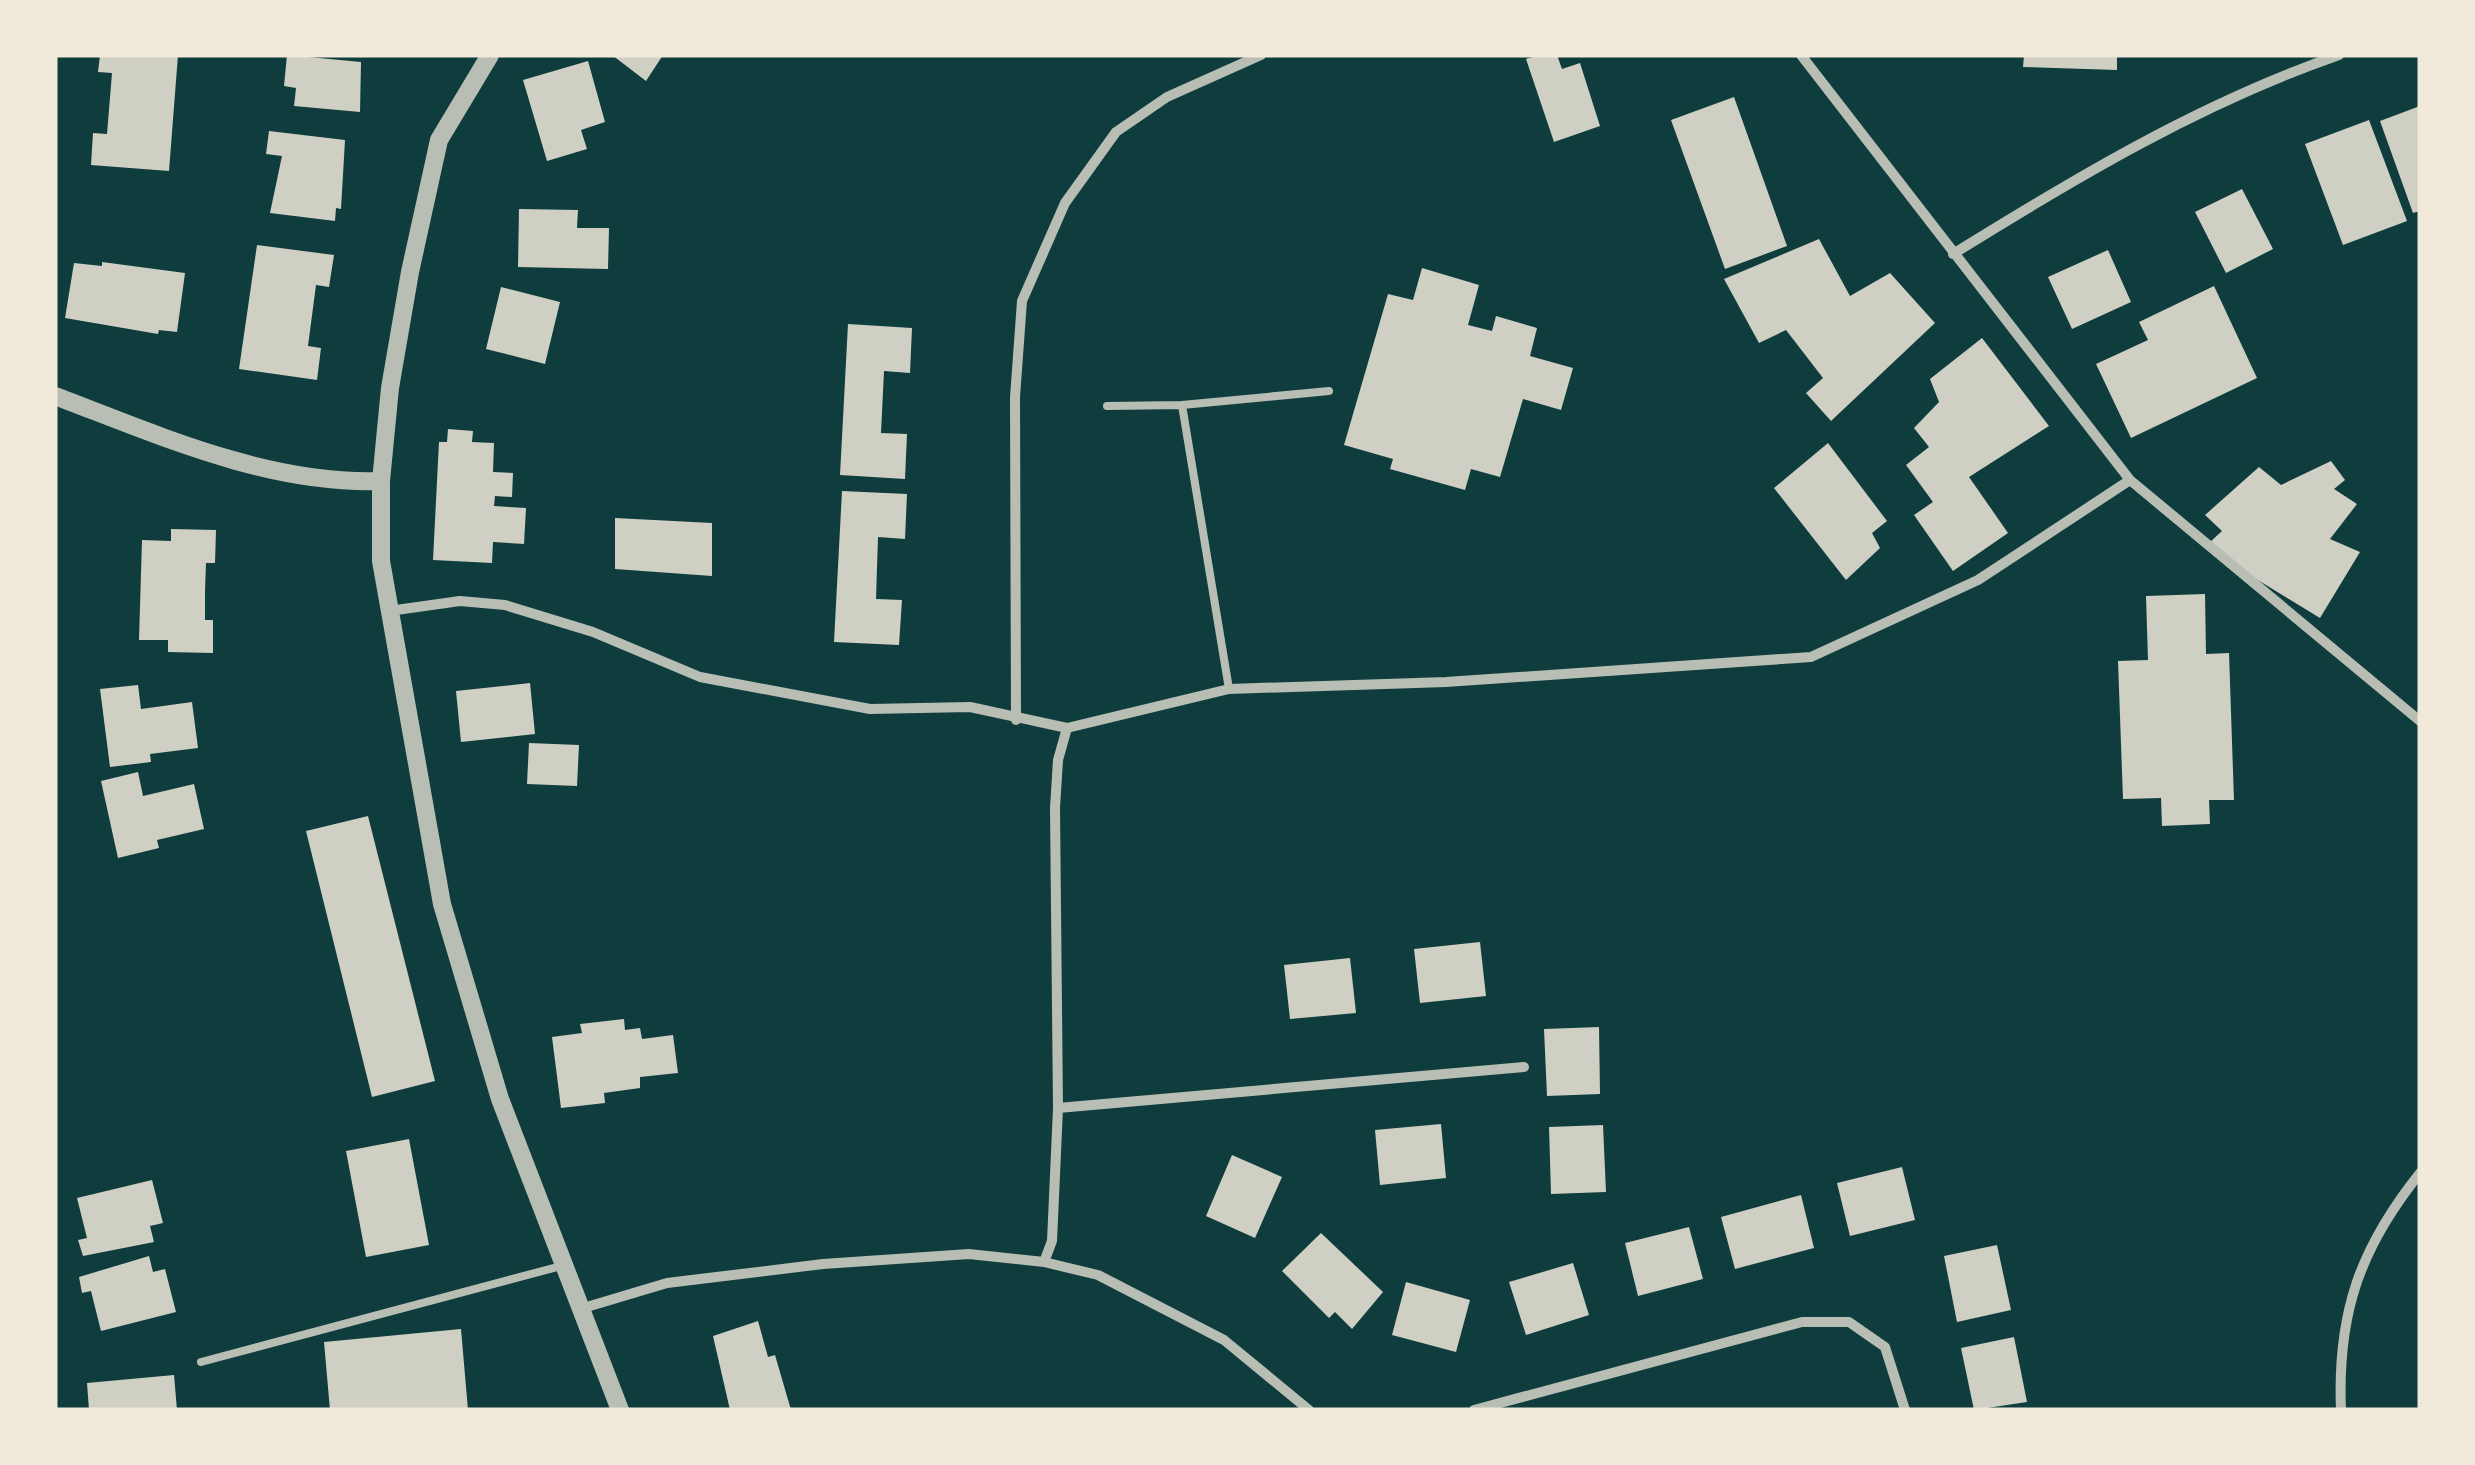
<svg xmlns="http://www.w3.org/2000/svg" width="2475" height="1465" viewBox="0 0 2475 1465" font-family="'Public Sans',sans-serif">
  <rect width="100%" height="100%" fill="#0f3d3e"/>
  <!-- building -->
  <path fill="#cfcfc3" d="M100,55H178L169,171L91,165L93,133L107,134L112,73L98,72Z
    M287,55L361,62L360,112L294,106L296,88L284,86Z
    M612,55H663L646,81Z
    M1539,55H1557L1562,69L1580,63L1600,126L1554,142L1526,59Z
    M2024,55H2117V70L2023,67Z
    M588,61L605,122L581,130L587,149L547,161L523,80Z
    M1734,97L1787,246L1725,269L1671,120Z
    M2420,106V211L2413,213L2380,121Z
    M2369,120L2407,221L2343,245L2305,144Z
    M269,131L345,140L341,209L336,208L335,221L270,213L282,156L266,154Z
    M2242,189L2273,249L2226,273L2195,212Z
    M519,209L578,210L577,228H609L608,269L518,267Z
    M1819,239L1850,296L1890,273L1935,323L1831,421L1806,393L1823,378L1786,330L1759,343L1724,279Z
    M257,245L334,255L329,287L316,285L308,346L321,348L317,380L239,369Z
    M2108,250L2131,302L2072,329L2048,277Z
    M102,262L185,273L177,332L159,330L158,334L65,318L74,263L102,266Z
    M1422,268L1479,285L1468,325L1492,331L1496,316L1537,328L1530,356L1573,368L1561,410L1523,399L1500,477L1471,469L1465,490L1390,469L1393,459L1344,445L1388,294L1413,300Z
    M2214,286L2257,378L2131,438L2096,364L2148,340L2139,322Z
    M501,287L560,302L545,364L486,349Z
    M848,324L912,328L910,373L884,371L881,433L907,434L905,479L840,475Z
    M1982,338L2049,426L1969,477L2008,533L1953,571L1914,515L1933,502L1906,465L1929,447L1914,428L1939,402L1930,379Z
    M448,429L473,431L472,442L494,443L493,472L513,473L512,497L495,496L494,506L526,508L524,544L493,542L492,563L433,560L439,442H447Z
    M1828,443L1887,521L1872,533L1880,548L1846,580L1774,488Z
    M2331,461L2345,480L2334,489L2357,504L2330,539L2360,552L2320,618L2230,563L2208,544L2222,531L2205,515L2259,467L2281,485Z
    M842,491L907,494L905,539L878,537L876,599L902,600L899,645L834,642Z
    M615,518L712,523V576L615,569Z
    M171,529L216,530L215,563H206L205,591V620H213V653L168,652V640H139L142,540L171,541Z
    M2205,594L2206,654L2229,653L2234,800H2209L2210,824L2162,826L2161,798L2123,799L2118,661L2148,660L2146,596Z
    M530,683L535,734L461,742L456,691Z
    M138,685L141,709L192,702L198,748L150,754L151,762L110,767L100,689Z
    M529,743L579,745L577,786L527,784Z
    M138,772L143,796L194,784L204,829L157,840L159,848L118,858L101,781Z
    M368,816L435,1081L372,1097L306,831Z
    M1480,942L1486,996L1420,1003L1414,949Z
    M1350,958L1356,1013L1290,1019L1284,965Z
    M624,1019L625,1030L640,1028L642,1039L673,1035L678,1073L640,1077V1088L604,1093L605,1103L561,1108L552,1037L582,1033L580,1024Z
    M1599,1027L1600,1094L1547,1096L1544,1029Z
    M1441,1124L1446,1178L1380,1185L1375,1130Z
    M1603,1125L1606,1192L1551,1194L1549,1127Z
    M409,1139L429,1245L366,1257L346,1151Z
    M1232,1155L1282,1177L1255,1238L1206,1216Z
    M1902,1167L1915,1220L1850,1236L1837,1183Z
    M152,1180L163,1223L150,1226L154,1242L83,1256L78,1240L87,1238L77,1198Z
    M1801,1195L1814,1248L1735,1269L1721,1217Z
    M1689,1227L1703,1279L1638,1296L1625,1243Z
    M1321,1233L1383,1292L1352,1329L1335,1312L1329,1318L1282,1271Z
    M1997,1245L2011,1310L1957,1322L1944,1256Z
    M149,1256L153,1272L165,1269L176,1312L101,1331L91,1291L82,1293L79,1277Z
    M1573,1263L1589,1315L1526,1335L1509,1282Z
    M1406,1282L1470,1300L1456,1352L1392,1335Z
    M758,1321L768,1357L775,1355L791,1410H730L713,1336Z
    M461,1329L468,1410H330L324,1342Z
    M2014,1337L2027,1402L1974,1410L1961,1348Z
    M174,1375L177,1410H89L87,1383Z"/>
  <g fill="none" stroke-linecap="round" stroke-linejoin="round">
    <!-- service -->
    <path stroke="#b8beb3" stroke-width="8" d="M1107,406L1182,405
      M1229,689L1182,405L1329,391
      M201,1362L561,1266"/>
    <!-- minor -->
    <path stroke="#b8beb3" stroke-width="10" d="M1801,55L2130,480L2420,721
      M1953,254C2077,177 2201,103 2339,55
      M389,611L460,601L505,605L593,632L700,677L870,709L970,707L1067,728L1229,689L1446,682L1811,657L1978,580L2130,480
      M1016,720L1015,397L1022,301L1065,203L1116,132L1167,97L1261,55
      M1058,1108L1524,1067
      M1044,1262L1052,1241L1058,1108L1055,808L1058,760L1067,728
      M580,1309L667,1283L823,1264L969,1254L1044,1262L1098,1275L1224,1340L1309,1410
      M1474,1410L1802,1322H1849L1885,1347L1905,1410
      M2341,1410C2337,1313 2360,1248 2420,1173"/>
    <!-- tertiary -->
    <path stroke="#b8beb3" stroke-width="18" d="M490,55L439,140L410,272L390,388L381,481V561L442,904L500,1099L620,1410
      M55,396C158,435 269,485 381,481"/>
  </g>
  <!-- border -->
  <rect width="2475" height="1465" fill="none" stroke="#f1e9da" stroke-width="115"/>
</svg>
